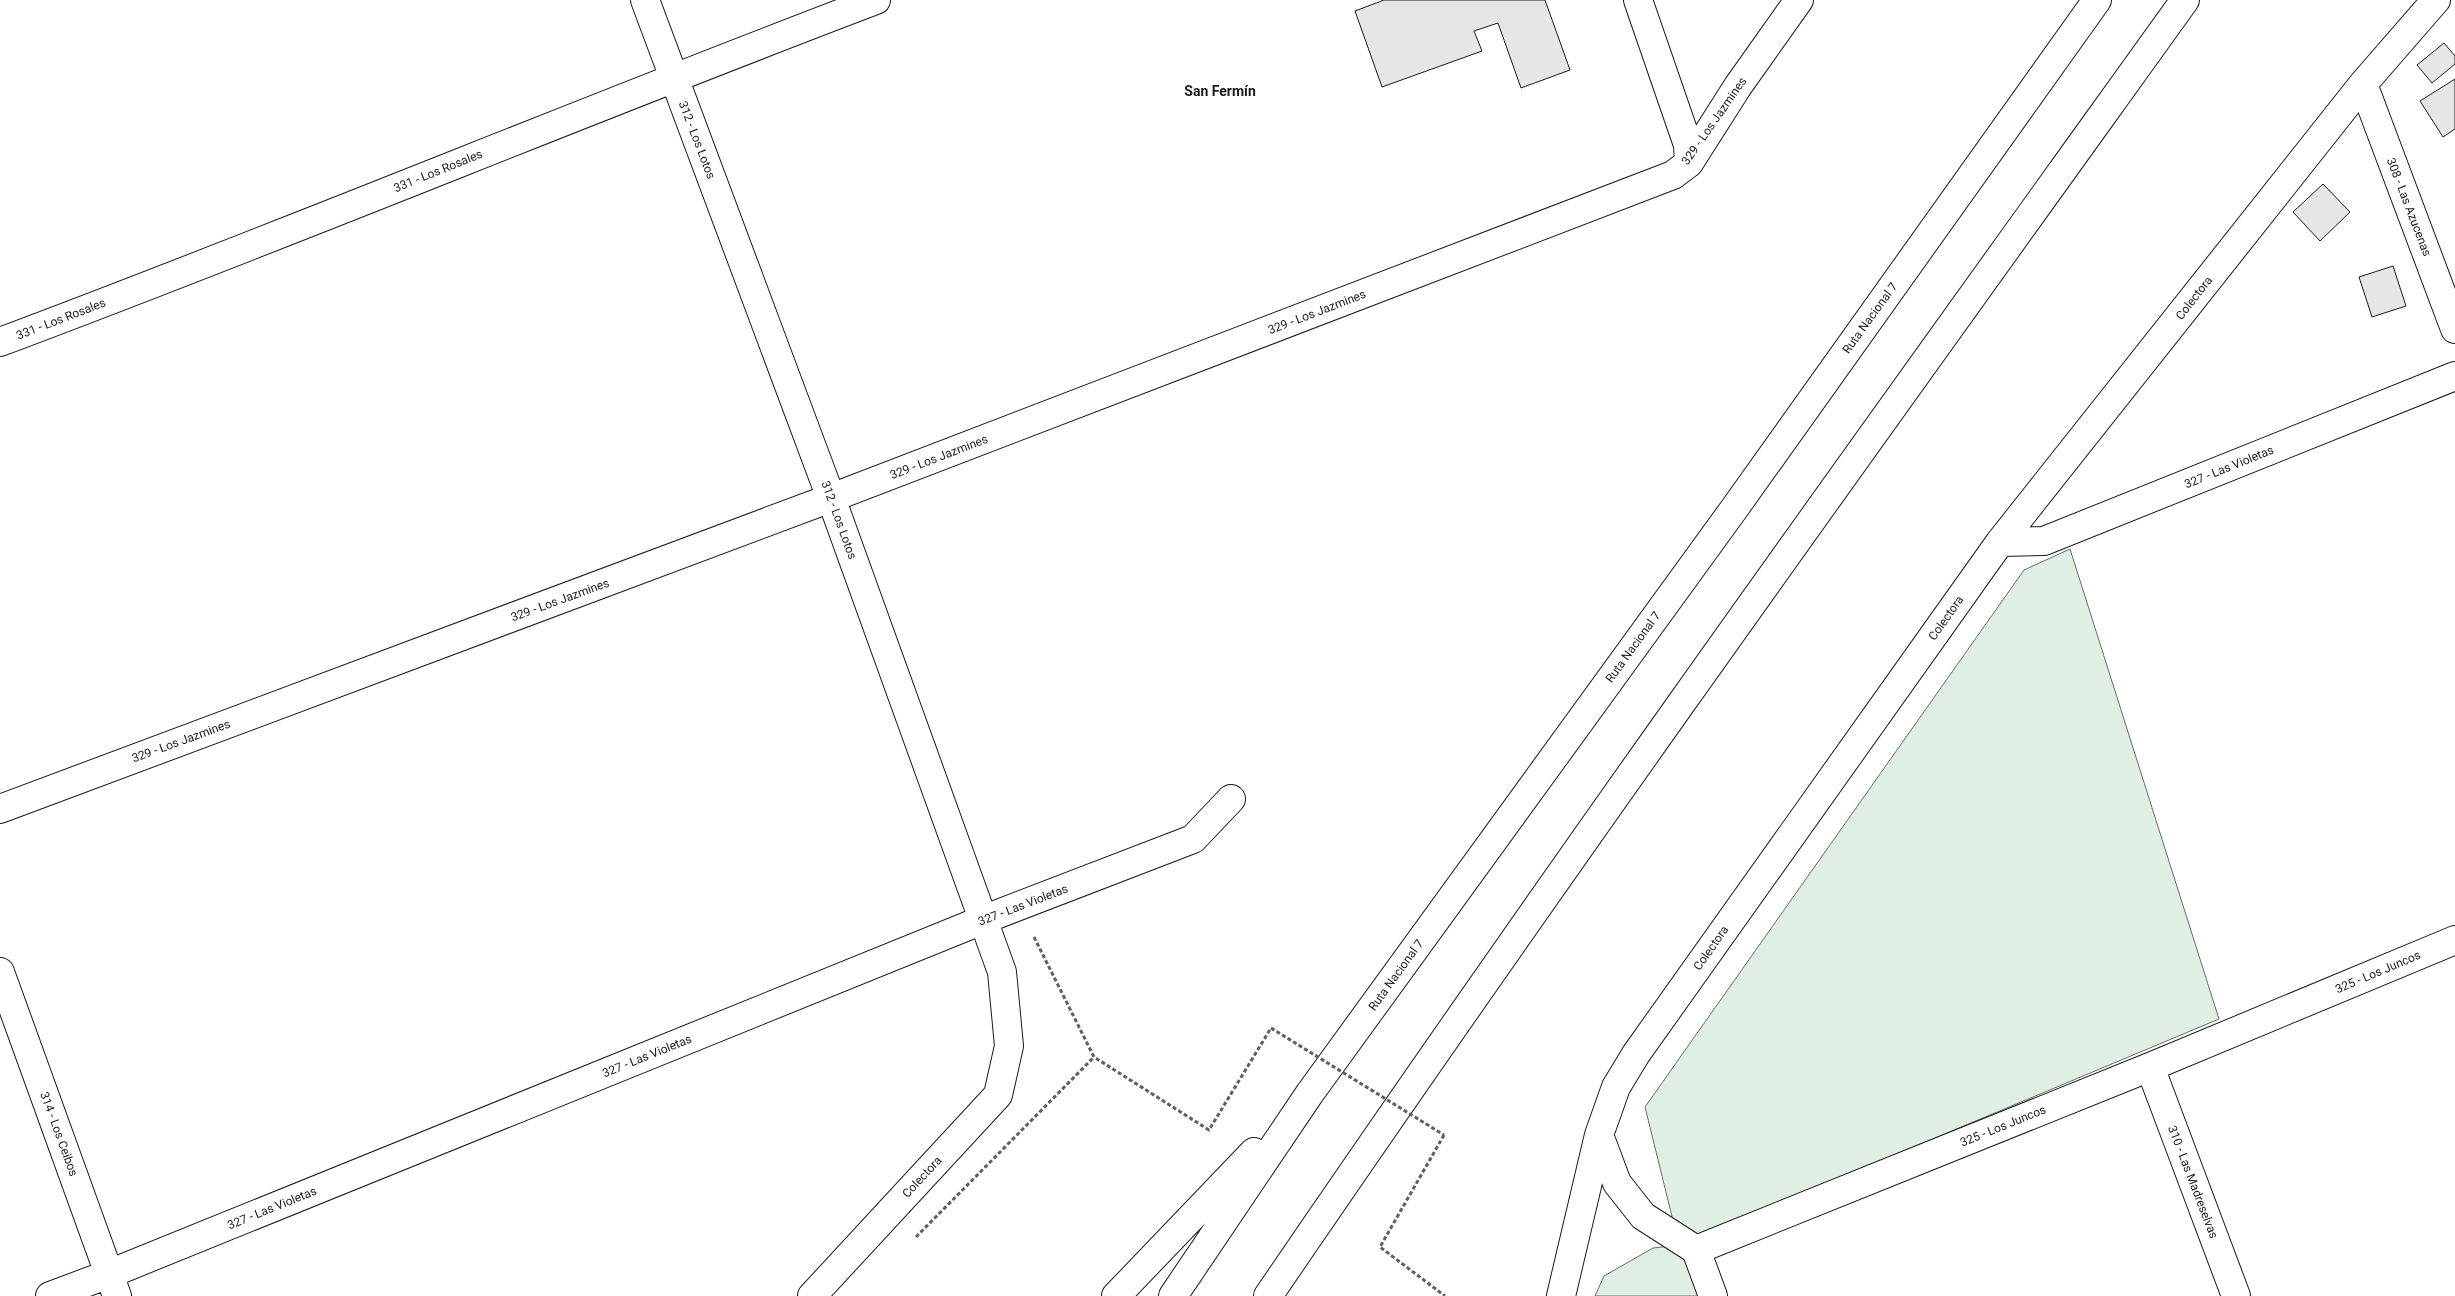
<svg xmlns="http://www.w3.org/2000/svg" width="2455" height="1296" viewBox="0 0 2455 1296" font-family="Roboto,sans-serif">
  <rect width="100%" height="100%" fill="#fff"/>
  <!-- grass -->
  <path fill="#e0efe3" stroke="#6a6a6a" d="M2070,549L2219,1019L1680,1245L1699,1296H1595L1604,1276L1653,1248L1679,1245L1645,1107L2024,570Z"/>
  <!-- building -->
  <path fill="#e6e6e6" stroke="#1a1a1a" d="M1384,0H1545L1570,70L1521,88L1498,23L1474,31L1482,51L1382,87L1355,11Z
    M2444,43L2455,56V64L2432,83L2417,65Z
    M2455,79V129L2443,137L2420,101Z
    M2323,184L2350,212L2320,241L2293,212Z
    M2393,266L2406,306L2372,317L2359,277Z"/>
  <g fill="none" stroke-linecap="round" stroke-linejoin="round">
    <defs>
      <path id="minor" d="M645,0L831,498L1002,972L1009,1046L998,1095L812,1296
        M1638,0L1688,145L1689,163
        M2363,84L2455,329
        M0,342C294,232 583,111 876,0
        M2000,542L2044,541L2455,376
        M0,809L831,498L1673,175L1689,163L1738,86L1799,0
        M0,972L117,1296
        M2150,1067L2236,1296
        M1599,1135L1617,1183L1643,1216L1696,1250L2150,1067L2455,940
        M1696,1250L1713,1296
        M50,1296L109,1274L985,919L1193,839L1231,799
        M1561,1296L1599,1135L1616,1087L1636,1054L2000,542L2363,84L2436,0"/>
      <path id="motorway" d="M1116,1296L1254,1152
        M1173,1296L1310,1093L1734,509L2097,0
        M1268,1296C1566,859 1876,430 2185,0"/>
    </defs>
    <!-- minor casing -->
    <use href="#minor" stroke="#1a1a1a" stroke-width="30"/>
    <!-- motorway casing -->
    <use href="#motorway" stroke="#1a1a1a" stroke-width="30"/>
    <!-- path -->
    <path stroke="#5f5f5f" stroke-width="3" stroke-dasharray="4 2.5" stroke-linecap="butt" d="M1034,937L1094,1057L1209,1130L1271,1028
      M1444,1135L1380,1247L1445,1296
      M916,1237L1094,1057"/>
    <!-- minor -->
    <use href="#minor" stroke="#fff" stroke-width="28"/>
    <!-- motorway -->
    <use href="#motorway" stroke="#fff" stroke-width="28"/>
    <!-- path-bridge -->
    <path stroke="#5f5f5f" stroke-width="3" stroke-dasharray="4 2.5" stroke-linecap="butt" d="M1271,1028L1444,1135"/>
  </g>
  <g text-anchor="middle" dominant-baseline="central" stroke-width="4" stroke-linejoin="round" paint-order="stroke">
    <!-- street labels -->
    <g font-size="12" fill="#1a1a1a" stroke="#fff">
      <text transform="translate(1714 121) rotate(-55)">329 - Los Jazmines</text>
      <text transform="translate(697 140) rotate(69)">312 - Los Lotos</text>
      <text transform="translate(438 171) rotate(-22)">331 - Los Rosales</text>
      <text transform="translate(2409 207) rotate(69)">308 - Las Azucenas</text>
      <text transform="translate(2194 298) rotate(-52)">Colectora</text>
      <text transform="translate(1317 312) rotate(-21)">329 - Los Jazmines</text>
      <text transform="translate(1870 318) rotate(-54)">Ruta Nacional 7</text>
      <text transform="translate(61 319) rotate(-21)">331 - Los Rosales</text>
      <text transform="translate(939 457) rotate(-21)">329 - Los Jazmines</text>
      <text transform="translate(2229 467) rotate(-22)">327 - Las Violetas</text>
      <text transform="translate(839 520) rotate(70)">312 - Los Lotos</text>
      <text transform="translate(560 600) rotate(-20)">329 - Los Jazmines</text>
      <text transform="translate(1946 618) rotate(-55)">Colectora</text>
      <text transform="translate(1633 647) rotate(-54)">Ruta Nacional 7</text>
      <text transform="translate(181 741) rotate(-20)">329 - Los Jazmines</text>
      <text transform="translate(1023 905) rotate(-21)">327 - Las Violetas</text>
      <text transform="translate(1711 948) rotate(-55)">Colectora</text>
      <text transform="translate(2378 972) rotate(-23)">325 - Los Juncos</text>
      <text transform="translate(1396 975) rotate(-54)">Ruta Nacional 7</text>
      <text transform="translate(647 1056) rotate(-22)">327 - Las Violetas</text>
      <text transform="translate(2003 1126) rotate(-22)">325 - Los Juncos</text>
      <text transform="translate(59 1134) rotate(70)">314 - Los Ceibos</text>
      <text transform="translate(922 1177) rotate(-47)">Colectora</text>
      <text transform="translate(2193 1182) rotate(69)">310 - Las Madreselvas</text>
      <text transform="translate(272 1208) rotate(-22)">327 - Las Violetas</text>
    </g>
    <!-- neighbourhood labels -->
    <g font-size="14" font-weight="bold" fill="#1a1a1a" stroke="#fff">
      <text x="1220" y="91">San Fermín</text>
    </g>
  </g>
</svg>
